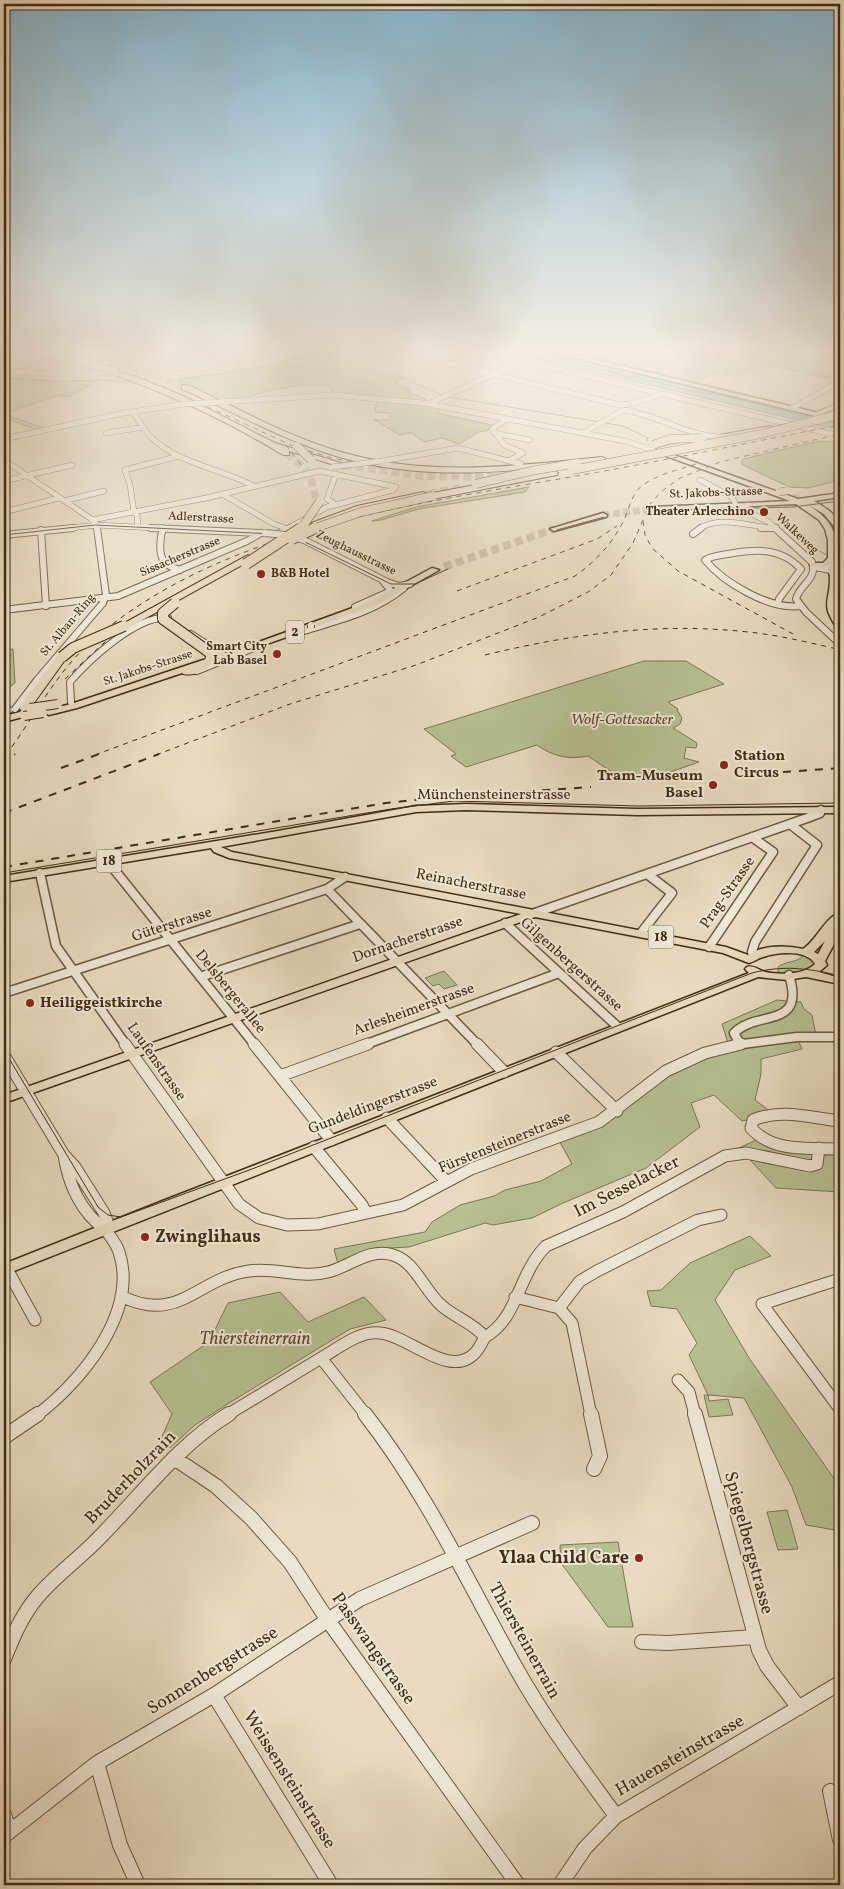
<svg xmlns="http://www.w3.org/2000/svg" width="844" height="1889" viewBox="0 0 844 1889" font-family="Vollkorn,serif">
  <rect width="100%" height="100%" fill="#e7dac0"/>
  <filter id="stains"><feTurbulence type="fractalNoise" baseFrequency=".004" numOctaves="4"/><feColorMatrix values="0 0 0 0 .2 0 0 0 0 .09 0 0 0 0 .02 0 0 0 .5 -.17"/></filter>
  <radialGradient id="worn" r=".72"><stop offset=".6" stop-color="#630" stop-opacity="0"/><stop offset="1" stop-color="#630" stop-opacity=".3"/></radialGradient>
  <!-- green -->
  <path fill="#b6c092" stroke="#7c7652" d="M592,351H840V371L827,378L764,364L737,377L716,372L693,384L593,360L600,354Z
    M344,352C364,356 358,363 370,370C379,375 392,375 402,378L395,383L411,389L407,392L426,399L424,401L332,394L331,387C308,382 275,388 252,396L251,398L219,400L178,380L262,368L317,353Z
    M549,354H555L810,414L804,417L724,396L693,391L544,356Z
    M4,378L62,382L98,380L68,397L59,395L4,414L44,428L39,430L4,418Z
    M377,400L442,408L437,413L492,425L487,431L478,432L459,444L442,438L424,442L411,433L400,435L374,420H390V413L375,412Z
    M819,441L834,442L840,445V480L808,488L789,487L741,464L743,459Z
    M529,487L525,492L419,509L381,520L372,521L416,507Z
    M13,649L15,683L4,691V650Z
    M644,661H686L724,684L668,702L678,709L677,710L682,718L680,724L673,728L697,743L696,748L686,747L684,758L699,762L656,777L612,772L588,756C568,760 552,756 537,745L466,767L451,756L456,754L424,729Z
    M801,954H806L817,963L807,971L780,974L778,972V967C785,961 795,963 802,957Z
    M444,971L457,985L444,989L439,984L433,986L425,978Z
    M777,1000L801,1002L804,1009L812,1015L816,1035L796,1036L802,1049L761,1059V1074L755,1100L774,1114L742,1121L714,1095L691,1103L700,1127L646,1168L563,1203L532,1218L493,1225L485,1223L409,1247L373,1249L338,1264L334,1249L425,1232L432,1222L460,1205L494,1196L505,1190L541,1181L572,1164L557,1137L599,1122L651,1082L729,1046L722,1024Z
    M756,1140L773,1149L796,1151L807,1143L840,1144V1192L776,1188L739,1148Z
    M750,1236L771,1256L735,1270L715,1300L749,1358L840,1487V1542L835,1530L806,1525L792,1487L744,1398L708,1395L709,1401L728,1399L733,1415L709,1417L704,1395H708L689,1355L697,1343L677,1309L651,1306L647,1291L661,1290L690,1263Z
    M280,1292L308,1322L364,1297L386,1320L350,1329L226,1405L195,1425L170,1448L160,1441L172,1414L150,1382L209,1342L228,1303Z
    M787,1510L798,1549L778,1550L767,1512Z
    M618,1542L633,1627H608L561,1563L560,1545Z"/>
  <!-- water -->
  <path fill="#98bbac" stroke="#76826e" d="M505,351H526L693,391L724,396L840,425V430Z"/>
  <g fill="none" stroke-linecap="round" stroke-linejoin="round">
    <!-- stream -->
    <path stroke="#76826e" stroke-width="1" d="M339,351L355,354L363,359L371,369L399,376L442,395
      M4,377L58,381L101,380L132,382
      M174,380L256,368L308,354L336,351
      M449,397L600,422
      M605,423L623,426L648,438L647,441
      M722,477L756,490
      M778,510L807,545L829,556"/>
    <!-- minor-tunnel -->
    <path stroke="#c6b79d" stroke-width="5" stroke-dasharray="5 2.5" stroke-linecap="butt" d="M108,372L133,365"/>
    <!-- major-tunnel-far1 -->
    <path stroke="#c6b79d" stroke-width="7" stroke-dasharray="7 3" stroke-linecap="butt" d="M793,496L821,513
      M603,515L652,509"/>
    <!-- major-tunnel -->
    <path stroke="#c6b79d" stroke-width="8" stroke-dasharray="8 4.5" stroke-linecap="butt" d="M444,567L554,529"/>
    <!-- highway-tunnel -->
    <path stroke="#c6b79d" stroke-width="8" stroke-dasharray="8 4" stroke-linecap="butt" d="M56,351L83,355
      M75,351L130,366L185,387
      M286,453C309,470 315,479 316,508
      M344,465L422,476L500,477
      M429,494L460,488"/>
    <defs>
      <path id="minor-far4" d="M120,351L148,360
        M214,351L236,367
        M398,351L620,405L630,404L659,395
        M481,351L840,436
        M251,352L266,361
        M4,358L10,353L7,351
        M153,359L171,369L256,356
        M133,365L164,355L189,351
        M4,372L88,375L107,372
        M24,373L48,356
        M222,402L332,395L423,403L625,441L656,451
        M430,403L545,351
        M792,408L840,382
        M623,410C658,414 687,437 723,437
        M132,411C139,420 144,431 153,439C180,464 222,469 254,486
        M507,419L492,429L504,445L523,453L508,461
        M106,433L144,427
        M494,433L529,440
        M583,433L623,410
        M4,439L124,413L185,404
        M660,450L689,444
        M4,460L90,518L97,525V529
        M382,461L458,448L521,464
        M700,480L732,497L736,505
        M4,481L72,465
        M222,494L274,524L285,528
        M64,501L104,491
        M335,504L327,499L336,474
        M748,505L742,508L743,510L769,522L776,529
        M4,512L59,498
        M92,520L206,498L320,471L396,487L393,490L327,507L287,529
        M138,526L137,515L134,512L130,485L125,470L179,456
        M61,529L97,525L177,529
        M699,529C721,514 752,528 776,528"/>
      <path id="minor-far3" d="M151,528L262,533
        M163,528C160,537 158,555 165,563C169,567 175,568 180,570
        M761,528H776
        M775,528L812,562C818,579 800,584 796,599L806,612L840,644
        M41,530L46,606
        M278,534L290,528
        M693,534L701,528
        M4,535L73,528
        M304,540L387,582L399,586L410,584
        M815,567L831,570
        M778,604L779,599L801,569C780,547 756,549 728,554C720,555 712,556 705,560C724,583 770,610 800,606
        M355,607L391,591L383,581
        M4,610L118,596L247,541L261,533
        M304,631C339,620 375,612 404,588
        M191,634L228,658
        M197,671L256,647
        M71,702L70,682C89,660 137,615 168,618
        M15,709L37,680L103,603L106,595L97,528
        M4,711L9,710"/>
      <path id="minor-far2" d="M110,861L113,868L255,1045
        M40,873L56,946L126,1045
        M327,889L478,1045
        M535,913L807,818L820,813L821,810
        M505,923L618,1027
        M641,933L672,893L647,874
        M709,947L773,852L752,837
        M752,952L755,942L817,845L790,824
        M200,977L360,924
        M4,993L327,889L345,877
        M740,1044L734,1033C758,1009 806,1030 789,975
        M364,1045L559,973
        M735,1045L797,1037H840"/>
      <path id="minor-far1" d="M125,1044L239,1204L259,1218L287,1225L318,1224L403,1205L471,1169L599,1122L666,1071L705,1053L741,1044
        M254,1044L331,1140
        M477,1044L504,1072
        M556,1052L617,1111
        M4,1055L64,1155L75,1167L104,1213L107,1221L105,1229
        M280,1076L368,1044
        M387,1118L446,1181
        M840,1121C811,1118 782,1108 753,1120L751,1128C773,1153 810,1148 840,1149
        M314,1147L362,1205L366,1213
        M64,1155C68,1183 81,1213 105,1229
        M7,1269L35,1320
        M840,1279L762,1304L840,1409
        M121,1296C179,1325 197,1278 249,1271C275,1267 302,1279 328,1272C349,1267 370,1247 393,1255C416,1262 424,1291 442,1306C456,1318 473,1323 485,1337
        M515,1297L559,1308L572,1323L591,1415
        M559,1308L580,1281L597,1271L698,1220L721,1215
        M485,1337C518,1319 518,1274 546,1246L623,1212L725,1156L746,1153L810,1166L817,1164L819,1148
        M678,1380L689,1392L695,1415
        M37,1415C81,1382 139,1312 119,1252C116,1243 110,1236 105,1229
        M227,1415L321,1358
        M366,1415L321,1358C339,1348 358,1331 380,1333C408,1335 450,1380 475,1353C479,1349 482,1342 485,1337"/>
      <path id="minor" d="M365,1414C426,1492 468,1582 516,1668C545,1720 581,1768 616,1816
        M591,1414L600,1456L594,1469
        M695,1414L759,1650L767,1666L799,1708
        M4,1437L38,1414
        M174,1458L216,1486L251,1518L290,1562L327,1619L518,1885
        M642,1642L668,1643L754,1637
        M4,1659C13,1636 22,1615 38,1596C57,1574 80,1558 99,1538C141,1496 178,1445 229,1414
        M214,1695L331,1885
        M97,1763L120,1845L138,1885
        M830,1791L840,1840
        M4,1815L10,1831
        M4,1836L97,1763L214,1695L360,1599L532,1523
        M560,1885L585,1848L616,1816L840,1683"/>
      <path id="major" d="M547,351H559L840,418V422Z
        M657,449L798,499L840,493V497L814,501C826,508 840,516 840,530H837L824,514L805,503C819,511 835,524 836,542C837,551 835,560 836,570L839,572L834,600L836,612L840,620V628H837C820,603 830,603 830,578C830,575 828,571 828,567H814L810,565L814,563H823L828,558V540L825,529L819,520L796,504L649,511V507H652L790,501L655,452V450Z
        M603,513L607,515L606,517L554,531L550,529Z
        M432,568L439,570L375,606L238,654L235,655L231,652L369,602Z
        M203,660L207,663L206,665L77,708L49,715L44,712L46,710L71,704Z
        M28,705L33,708L26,716L4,722V716L20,712L25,706Z
        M466,804L637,809L840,807V813L637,815L466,810L416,812L221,847L232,852L726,947L748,955C762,945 786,945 803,949C816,941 826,916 840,913V933L825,961L827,965L819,972L840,978V984L806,977L787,980L758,977L4,1275V1264L160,1202L749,973L745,969L747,967C755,965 758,970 765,972C780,975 804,975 815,964C807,949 777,952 763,957C758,958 754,962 749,963L723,953L535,917L4,1103V1095L521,914L229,858L214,852L211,848L4,882V876L278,831L416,806ZM825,941L818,954L814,952Z"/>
      <path id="highway" d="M21,351H39L52,355L48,357Z
        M112,370L139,378L183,396L275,443L348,465L344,468L289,451V455H283C229,422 172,395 112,374Z
        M182,385H188C239,409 290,438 345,453C429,477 517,466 602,457L606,459L602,461C514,472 425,482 339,457C284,441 234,412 182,389Z
        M840,402V407L818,415L814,413Z
        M770,426L774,428L773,430L714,440L710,438L714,436Z
        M554,470L558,473L557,475L433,499L429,496L433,493Z
        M423,492L426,493V497L362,510L308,529L303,526L357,506Z
        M248,555L253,558L251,560L128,628H120L119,626Z
        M209,649L233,656L234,658L229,661L217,658C210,668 196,677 183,674L182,672L183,670L200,664L206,658L204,652Z
        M62,654L67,657L29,710H21L19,708L58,655Z"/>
    </defs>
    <!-- minor-far4 casing -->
    <use href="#minor-far4" stroke="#6b583e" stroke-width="6"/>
    <!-- minor-far3 casing -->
    <use href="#minor-far3" stroke="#6b583e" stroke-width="8"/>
    <!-- minor-far2 casing -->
    <use href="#minor-far2" stroke="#6b583e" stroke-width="11"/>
    <!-- minor-far1 casing -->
    <use href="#minor-far1" stroke="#6b583e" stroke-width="13"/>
    <!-- minor casing -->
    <use href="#minor" stroke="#6b583e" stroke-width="16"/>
    <!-- major casing -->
    <use href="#major" stroke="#422c12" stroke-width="3"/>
    <!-- highway casing -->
    <use href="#highway" stroke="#422c12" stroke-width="2"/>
    <!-- minor-far4 -->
    <use href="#minor-far4" stroke="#efe7d6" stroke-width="5"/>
    <!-- minor-far3 -->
    <use href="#minor-far3" stroke="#efe7d6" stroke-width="6"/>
    <!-- minor-far2 -->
    <use href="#minor-far2" stroke="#efe7d6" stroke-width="8"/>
    <!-- minor-far1 -->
    <use href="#minor-far1" stroke="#efe7d6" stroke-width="11"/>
    <!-- minor -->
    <use href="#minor" stroke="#efe7d6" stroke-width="14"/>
    <!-- major -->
    <use href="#major" fill="#e7dac0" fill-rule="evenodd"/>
    <!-- highway -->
    <use href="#highway" fill="#e7dac0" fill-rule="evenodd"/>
    <!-- tram -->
    <path stroke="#422c12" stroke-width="1" d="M650,511L793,507L840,501
      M557,530L604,517
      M4,535L95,525L272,534L303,541L391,584H415L448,569
      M4,873L391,809L454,801L639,806L840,803
      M4,1050L98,1207L108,1215L121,1217L252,1169L752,973C783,965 809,968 840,976"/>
    <!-- rail-far1 -->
    <path stroke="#422c12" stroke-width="1" stroke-dasharray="5 5" stroke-linecap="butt" d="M58,351L109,365L149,380L293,446L332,458L384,468
      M286,445L301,465
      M643,521L645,535L652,548L678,571L793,634
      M457,591L597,539L617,526
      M485,655C572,634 658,622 748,632C778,635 807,642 837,649
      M65,679L118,630
      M6,755C35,716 56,672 93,640C225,526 422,503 588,474C672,459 756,441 840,425
      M95,755L575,576C596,561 611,545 623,522C629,511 631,493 643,485C658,474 678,470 696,464
      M156,755L290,704L416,665L539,617L588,592L611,575L633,543L650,504L662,491L680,478L720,462L840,434"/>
    <!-- rail -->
    <path stroke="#422c12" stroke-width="2" stroke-dasharray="8 8" stroke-linecap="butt" d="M4,758L7,754
      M4,767L15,754
      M61,768L99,754
      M783,772L840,768
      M4,813L159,754
      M4,867L386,803L442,797L591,787"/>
    <defs>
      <path id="minor-bridge-far1" d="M185,404L222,402
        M332,467L382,461"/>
      <path id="minor-bridge" d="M265,533L285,535L304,540
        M311,625V628"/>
      <path id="major-bridge-far1" d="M779,492L786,491"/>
      <path id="major-bridge" d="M30,708L58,704
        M24,716L43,713"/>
      <path id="highway-bridge-far1" d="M34,351L69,358L115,372
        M653,445L670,439L701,438
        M297,446L311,460
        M572,470L761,434L833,416
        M476,484L531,471L577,463
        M299,529L303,526L320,501
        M312,529L361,512L433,496"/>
      <path id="highway-bridge" d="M292,539L315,528
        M246,564L301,528
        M175,603L163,613V619L209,652
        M62,657L73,648L124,626"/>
    </defs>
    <!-- minor-bridge-far1 casing -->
    <use href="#minor-bridge-far1" stroke="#6b583e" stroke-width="6" stroke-linecap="butt"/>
    <!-- minor-bridge casing -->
    <use href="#minor-bridge" stroke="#6b583e" stroke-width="8" stroke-linecap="butt"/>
    <!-- major-bridge-far1 casing -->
    <use href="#major-bridge-far1" stroke="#422c12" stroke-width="8" stroke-linecap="butt"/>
    <!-- major-bridge casing -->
    <use href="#major-bridge" stroke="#422c12" stroke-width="10" stroke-linecap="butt"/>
    <!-- highway-bridge-far1 casing -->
    <use href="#highway-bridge-far1" stroke="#422c12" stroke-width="9" stroke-linecap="butt"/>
    <!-- highway-bridge casing -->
    <use href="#highway-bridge" stroke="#422c12" stroke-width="12" stroke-linecap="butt"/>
    <!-- minor-bridge-far1 -->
    <use href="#minor-bridge-far1" stroke="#efe7d6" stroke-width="5"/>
    <!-- minor-bridge -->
    <use href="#minor-bridge" stroke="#efe7d6" stroke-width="6"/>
    <!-- major-bridge-far1 -->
    <use href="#major-bridge-far1" stroke="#e7dac0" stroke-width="7"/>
    <!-- major-bridge -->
    <use href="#major-bridge" stroke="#e7dac0" stroke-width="8"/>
    <!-- highway-bridge-far1 -->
    <use href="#highway-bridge-far1" stroke="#e7dac0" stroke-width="8"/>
    <!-- highway-bridge -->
    <use href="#highway-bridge" stroke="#e7dac0" stroke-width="10"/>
  </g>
  <!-- sky -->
  <linearGradient id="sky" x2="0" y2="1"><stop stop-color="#88b7d0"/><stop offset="0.57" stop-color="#f4eee3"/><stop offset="1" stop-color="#f4eee3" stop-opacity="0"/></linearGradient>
  <rect width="844" height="616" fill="url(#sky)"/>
  <!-- markers -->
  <g fill="#8f2418" stroke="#efe7d6" stroke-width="2">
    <circle cx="764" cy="512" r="5"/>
    <circle cx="261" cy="574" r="5"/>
    <circle cx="277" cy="654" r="5"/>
    <circle cx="724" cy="765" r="5"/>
    <circle cx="713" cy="785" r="5"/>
    <circle cx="30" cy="1003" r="5"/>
    <circle cx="145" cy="1237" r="5"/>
    <circle cx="639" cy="1558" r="5"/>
  </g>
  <g text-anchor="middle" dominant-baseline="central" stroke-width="4" stroke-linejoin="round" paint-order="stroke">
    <!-- far-street labels -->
    <g font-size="12" fill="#422c12" stroke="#efe7d6">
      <text transform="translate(716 493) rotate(-2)">St. Jakobs-Strasse</text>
      <text transform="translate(201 518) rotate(3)">Adlerstrasse</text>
      <text transform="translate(797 534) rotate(43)">Walkeweg</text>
      <text transform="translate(356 553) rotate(26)">Zeughausstrasse</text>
      <text transform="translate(180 557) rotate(-23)">Sissacherstrasse</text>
      <text transform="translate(68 625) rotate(-50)">St. Alban-Ring</text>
      <text transform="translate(148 668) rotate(-18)">St. Jakobs-Strasse</text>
    </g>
    <!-- far-poi labels -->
    <g font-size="12" font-weight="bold" fill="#422c12" stroke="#efe7d6" text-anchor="end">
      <text x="754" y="512">Theater Arlecchino</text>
      <text x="271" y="574" text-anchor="start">B&amp;B Hotel</text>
      <text x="267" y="647">Smart City<tspan x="267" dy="14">Lab Basel</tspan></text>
    </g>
    <!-- shield labels -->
    <g fill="#efe7d6" stroke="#76644d" stroke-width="1">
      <rect x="286" y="620.5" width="18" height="23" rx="4"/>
      <rect x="96.5" y="849.5" width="25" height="23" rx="4"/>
      <rect x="648.5" y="925.5" width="25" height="23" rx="4"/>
    </g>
    <g font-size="14" font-weight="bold" fill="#422c12">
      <text x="295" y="632">2</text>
      <text x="109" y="861">18</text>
      <text x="661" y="937">18</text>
    </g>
    <!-- park labels -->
    <g font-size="15" font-style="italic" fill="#594a2c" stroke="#efe7d6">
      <text x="622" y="720">Wolf-Gottesacker</text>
    </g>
    <!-- poi labels -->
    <g font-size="15" font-weight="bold" fill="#422c12" stroke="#efe7d6" text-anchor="start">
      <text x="734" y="756">Station<tspan x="734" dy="17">Circus</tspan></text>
      <text x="703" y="776" text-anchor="end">Tram-Museum<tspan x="703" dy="17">Basel</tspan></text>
      <text x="40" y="1003">Heiliggeistkirche</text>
    </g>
    <!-- street labels -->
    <g font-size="15" fill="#422c12" stroke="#efe7d6">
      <text x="494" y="795">Münchensteinerstrasse</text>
      <text transform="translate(471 885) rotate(11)">Reinacherstrasse</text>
      <text transform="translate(728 893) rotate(-55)">Prag-Strasse</text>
      <text transform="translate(172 925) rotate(-18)">Güterstrasse</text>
      <text transform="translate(408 940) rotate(-19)">Dornacherstrasse</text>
      <text transform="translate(571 965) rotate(42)">Gilgenbergerstrasse</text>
      <text transform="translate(230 992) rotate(51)">Delsbergerallee</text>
      <text transform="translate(414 1010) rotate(-20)">Arlesheimerstrasse</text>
      <text transform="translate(156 1062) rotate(55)">Laufenstrasse</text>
      <text transform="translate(373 1106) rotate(-21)">Gundeldingerstrasse</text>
      <text transform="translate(505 1143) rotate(-22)">Fürstensteinerstrasse</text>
    </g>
    <!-- near-street labels -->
    <g font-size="18" fill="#422c12" stroke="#efe7d6">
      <text transform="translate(627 1187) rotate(-27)">Im Sesselacker</text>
      <text transform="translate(131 1478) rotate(-46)">Bruderholzrain</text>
      <text transform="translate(748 1543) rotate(75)">Spiegelbergstrasse</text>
      <text transform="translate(524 1641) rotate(61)">Thiersteinerrain</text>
      <text transform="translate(373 1649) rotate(55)">Passwangstrasse</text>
      <text transform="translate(213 1671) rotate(-32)">Sonnenbergstrasse</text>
      <text transform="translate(680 1756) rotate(-30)">Hauensteinstrasse</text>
      <text transform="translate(289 1780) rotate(58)">Weissensteinstrasse</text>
    </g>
    <!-- near-poi labels -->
    <g font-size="18" font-weight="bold" fill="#422c12" stroke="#efe7d6" text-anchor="start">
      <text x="155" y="1237">Zwinglihaus</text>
      <text x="629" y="1558" text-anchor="end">Ylaa Child Care</text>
    </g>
    <!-- near-park labels -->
    <g font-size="18" font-style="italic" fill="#594a2c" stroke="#efe7d6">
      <text x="255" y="1339">Thiersteinerrain</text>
    </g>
  </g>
  <!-- margin -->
  <rect width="844" height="1889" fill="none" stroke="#e7dac0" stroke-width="20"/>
  <rect x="5" y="5" width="834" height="1879" fill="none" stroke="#422c12" stroke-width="2.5"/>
  <rect x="10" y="10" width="824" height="1869" fill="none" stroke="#422c12"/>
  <rect width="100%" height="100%" filter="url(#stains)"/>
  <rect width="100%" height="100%" fill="url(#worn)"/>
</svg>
